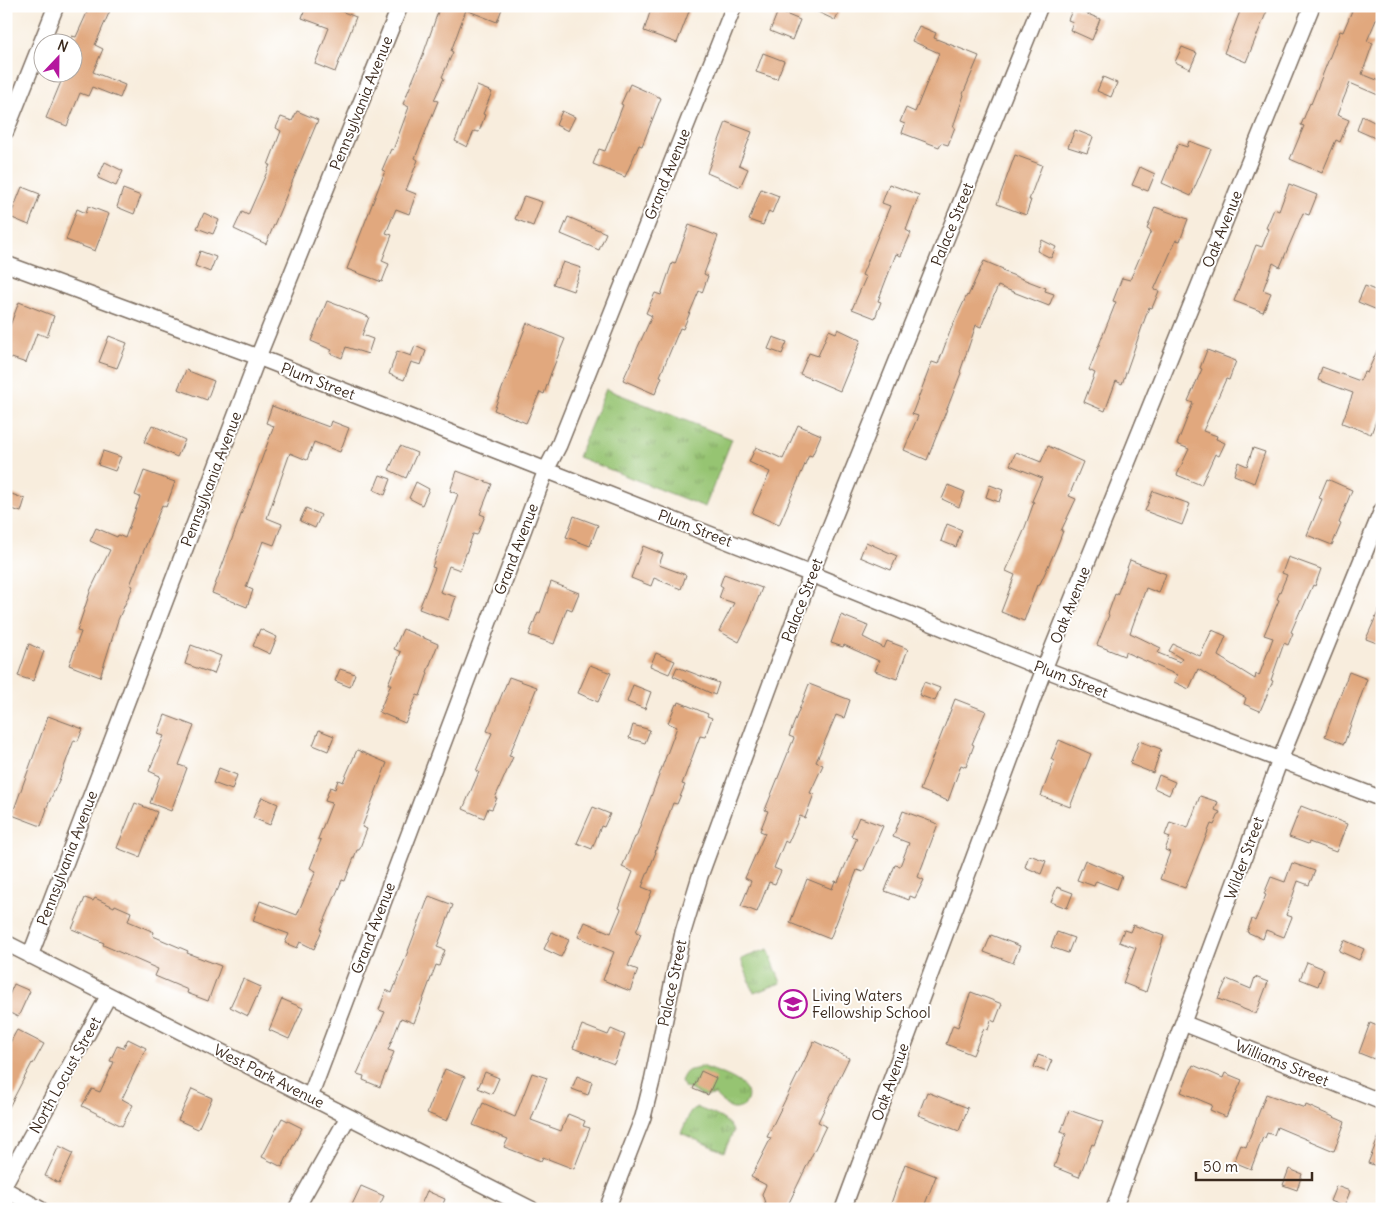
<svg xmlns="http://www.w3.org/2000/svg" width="1388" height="1215" viewBox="0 0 1388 1215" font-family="Delius,sans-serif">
  <defs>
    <pattern id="grass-tufts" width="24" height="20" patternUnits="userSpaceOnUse" patternTransform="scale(1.25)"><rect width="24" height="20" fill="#96c472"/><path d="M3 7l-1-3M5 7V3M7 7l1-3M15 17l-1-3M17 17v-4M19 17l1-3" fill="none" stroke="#7c9f5d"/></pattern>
  </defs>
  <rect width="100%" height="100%" fill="#fff"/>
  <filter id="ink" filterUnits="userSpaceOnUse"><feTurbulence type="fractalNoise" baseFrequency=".02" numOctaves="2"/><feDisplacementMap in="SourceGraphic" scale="10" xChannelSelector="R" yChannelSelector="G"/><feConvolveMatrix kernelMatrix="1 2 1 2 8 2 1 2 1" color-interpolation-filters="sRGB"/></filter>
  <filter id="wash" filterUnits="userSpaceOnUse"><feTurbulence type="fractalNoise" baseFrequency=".0096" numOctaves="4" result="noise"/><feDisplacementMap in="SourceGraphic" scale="20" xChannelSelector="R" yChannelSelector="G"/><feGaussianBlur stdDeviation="1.12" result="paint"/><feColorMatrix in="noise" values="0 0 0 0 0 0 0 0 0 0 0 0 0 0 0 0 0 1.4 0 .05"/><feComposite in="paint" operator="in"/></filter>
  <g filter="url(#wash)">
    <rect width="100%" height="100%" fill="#f8eddd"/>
    <!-- grass -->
    <path fill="url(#grass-tufts)" stroke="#687748" d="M606,389L732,439L705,507L578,457Z
      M768,949L781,983L754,993L741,959Z
      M702,1066C718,1073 761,1083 744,1106C729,1115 725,1102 715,1095L703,1096L689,1089L685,1088L681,1081C688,1065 691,1073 702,1066Z
      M696,1107C708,1113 729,1117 733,1132L724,1152L681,1133L690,1113Z"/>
    <g id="blocks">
      <!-- building -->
      <path fill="#e1a87e" d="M90,6H112L95,45L103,49L93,72L125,85L120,98L92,87L88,96L80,93L67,126L46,118L65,72H72V36L76,37Z
        M306,6H328L356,17L335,72L315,64L329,28L302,18Z
        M440,6H503L497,22L466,10L451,51L453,52L442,77L444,78L434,100L438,101L415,158L418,160L406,190L416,194L409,214L396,209L386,233L392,235L382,261L389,264L382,282L347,269L385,171L382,170L391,149L393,150L409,107L403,104L423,55Z
        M652,6H691L677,43L644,31Z
        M805,6H842L835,20Z
        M1242,6H1269L1246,62L1224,53Z
        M1354,6H1382L1367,41L1373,43L1362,74L1382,82V88L1378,95L1350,83L1337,115L1349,120L1340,142L1336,140L1322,173L1290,159L1304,126L1301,125L1310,103L1311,104L1340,31L1343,32Z
        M1073,8L1100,19L1092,40L1070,30L1073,22L1068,20Z
        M778,11L800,20L792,40L770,31Z
        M919,26L936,33L934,38L979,56L963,94L964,95L953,127H955L948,145L941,143L939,147L902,133L905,124L900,122L906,108L915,112L939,53L912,41Z
        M1182,47L1197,53L1190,69L1175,62Z
        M763,53L784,61L777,79L756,72Z
        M1103,77L1117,83L1111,97L1097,91Z
        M630,84L661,98L642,146L639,145L625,177L593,164L599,149L605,151L623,105L621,104Z
        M477,86L492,92L483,114L485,115L479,132L474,131L467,147L455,141Z
        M297,111L318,120L266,244L234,229L242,212L248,215L270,165H268L281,131L276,128L281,117L292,121Z
        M562,111L575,117L568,131L556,125Z
        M1362,116L1380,125L1375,138L1357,130Z
        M726,122L752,132L739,165L748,169L740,187L707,173Z
        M1075,130L1093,137L1087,153L1068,147Z
        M1189,141L1211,149L1191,196L1162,183L1178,144L1187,147Z
        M1015,155L1042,165L1029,200H1031L1026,215L997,204Z
        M105,162L123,171L116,186L98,178Z
        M1140,167L1155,174L1148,191L1132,185Z
        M889,184L919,195L906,230L911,233L901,256L896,254L878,301L881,302L875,318L852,309L866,277L862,275L890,206L882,203Z
        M1289,184L1317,195L1309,215L1303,213L1280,267L1273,263L1263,290L1271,293L1263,312L1234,301L1256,245L1262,247L1269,229L1266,228L1274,209L1279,211Z
        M22,187L40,194L29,225L10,217Z
        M123,189L141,196L134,214L117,207Z
        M761,189L779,196L772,213L769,211L763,225L749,220Z
        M524,196L542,202L533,226L515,219Z
        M88,206L109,214L95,251L66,240L77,209L86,213Z
        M1155,207L1188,219L1180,241L1176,240L1154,290L1159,291L1152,308L1149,307L1122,384L1116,381L1105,411L1084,402L1095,373L1089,370L1116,302L1113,301L1122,278L1130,280L1151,231L1147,229Z
        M204,213L219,220L213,234L197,228Z
        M568,217L606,233L599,250L561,234Z
        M689,225L718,236L704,274L708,276L702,293L699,291L683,329L680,328L660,376L662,377L655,394L623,380L652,316L646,313L655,293L661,295L672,263L675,264Z
        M1042,240L1056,247L1051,258L1037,251Z
        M200,251L216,257L210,272L195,266Z
        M984,261L1003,269L1002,271L1046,288L1045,291L1054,294L1049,306L998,286L981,327L976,325L960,372L961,373L927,460L904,450L918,416L912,414L932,362L938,364L951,329L967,295L968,296Z
        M563,262L581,268L573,291L553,284Z
        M1365,286L1382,293V312L1358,302Z
        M327,301L369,317L362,335L373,339L368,354L346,347L342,358L330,353L332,350L311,341Z
        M19,302L54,316L47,337L37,333L26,363L6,356V336Z
        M527,323L565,339L551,373L544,394L540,392L526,423L494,410Z
        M838,329L861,340L840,391L800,374L809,353L818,356L829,330L836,333Z
        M109,336L127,343L117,368L99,362Z
        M773,337L787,342L782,354L768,349Z
        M1382,340V405L1371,434L1342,423L1353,393L1318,380L1322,367L1360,381L1364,372L1367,373Z
        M415,346L426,351L421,365L411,362L404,380L389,374L397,351L411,356Z
        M1207,350L1236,361L1229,380L1226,379L1203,431L1217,436L1216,439L1225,443L1219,456L1215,454L1201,485L1177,475L1189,449L1177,444L1193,403L1188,401L1202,369L1200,368Z
        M186,370L214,381L207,400L178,389Z
        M272,406L329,427L331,421L349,428L340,452L314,442L307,460L290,453L267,518L282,524L274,545L263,541L246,587L253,590L247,607L212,593L274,426L266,423Z
        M152,425L185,440L177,457L144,442Z
        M798,425L821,435L812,456L809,455L779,525L752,513L770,472L749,462L756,447L783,459Z
        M400,446L417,453L406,478L389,470Z
        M1048,446L1083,462L1069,496L1076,499L1061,531H1063L1056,549L1039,586L1037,585L1024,621L1001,612L1015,575L1006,571L1023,533L1034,502L1032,501L1042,478L1010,465L1016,452L1041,462Z
        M1253,448L1265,452L1254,483L1234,475L1238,462L1247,466Z
        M103,451L121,457L115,471L98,465Z
        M144,471L175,482L166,507L162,505L130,585L133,586L118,620L100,677L69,665L81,632L77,631L91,589L110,550L90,541L96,528L117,537L118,535L125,538L140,497L135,495Z
        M457,471L492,484L480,514L485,516L477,535L473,534L460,570L449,566L440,592L456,597L448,620L419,609L435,568L432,567L458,494L450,491Z
        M380,475L391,479L385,495L374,490Z
        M1327,479L1352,490L1339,523L1341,524L1332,545L1307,535L1322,499L1319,498Z
        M416,482L429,489L422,505L409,498Z
        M948,485L965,492L959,507L942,499Z
        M990,485L1003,490L999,502L986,497Z
        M1153,491L1190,504L1182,525L1145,511Z
        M9,493L25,499L21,512L6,507Z
        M306,508L321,515L315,528L300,521Z
        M574,516L598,525L590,546L566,537Z
        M947,524L962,530L956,547L941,541Z
        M866,542L897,556L891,570L860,557Z
        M643,546L663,554L659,565L686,575L681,589L654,578L651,586L631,578Z
        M1288,557L1321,569L1315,586L1313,585L1302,610L1301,609L1291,632L1293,633L1288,645L1284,643L1271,680L1273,681L1260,711L1244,704L1246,698L1198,669L1189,689L1174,682L1177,675L1125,652L1124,656L1097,645L1109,615L1108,614L1115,594L1117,595L1130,560L1166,574L1159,593L1146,588L1130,633L1161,648L1158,653L1180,662L1182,659L1169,651L1173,644L1200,656L1212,630L1226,636L1218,656L1255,679L1256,674L1259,676L1273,638L1264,635L1279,600L1277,599L1287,575L1282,573Z
        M724,574L762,588L749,622L739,642L719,631L734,603L719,598L723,587L720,585Z
        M551,582L579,593L572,610L567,608L554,644L529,635L538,612L540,613Z
        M1382,603V645L1366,639Z
        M841,615L868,626L863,637L884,648L887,641L908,649L897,679L875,671L879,661L844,645L843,647L831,643Z
        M260,629L277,637L270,654L253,646Z
        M403,629L438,644L427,672L428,673L420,696L417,695L405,723L379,712L391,684H388L401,652L394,649Z
        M29,644L44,651L33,681L18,676Z
        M191,645L221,656L214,674L185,664Z
        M656,653L675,661L669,674L650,666Z
        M590,665L611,673L598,702L578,693Z
        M677,667L719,683L715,695L673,676Z
        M340,669L355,674L350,687L335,681Z
        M1349,672L1367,679L1344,744L1325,736Z
        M509,677L537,687L509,756L513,757L495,798H497L492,809L488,808L484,818L463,809L479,772L476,771L492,733L487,731Z
        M924,682L940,688L935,701L919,695Z
        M809,684L850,700L844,718L836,715L816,762L823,765L810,793L814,794L805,818L800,816L788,843L785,841L774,868L781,871L775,884L769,882L757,912L741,906L751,881L745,878L765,833L760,831L768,811L765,810L794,738L789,736Z
        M633,685L651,692L645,709L627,702Z
        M955,699L986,711L972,744L974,745L966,767L961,765L948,801L920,790Z
        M679,702L708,714L707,716L712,718L705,737L700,736L682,784L685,785L677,804L673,803L655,852H656L642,887L652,891L636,932L641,934L628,966L638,970L630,991L603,980L614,952L578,937L585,922L611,933L621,909L619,908L633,872L622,867L635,837H636L677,727L668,723L676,704L678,705Z
        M165,715L194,726L179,765L187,768L171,811L150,803L160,776L149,771L164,736L158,734Z
        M48,716L83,729L78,741L74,740L60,778L46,809H47L41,826L12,815Z
        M633,725L650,730L645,743L629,738Z
        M319,730L334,736L328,751L313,745Z
        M1059,740L1091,754L1070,807L1041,796L1054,761L1051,759Z
        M1139,741L1161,749L1153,773L1130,764Z
        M357,750L387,763L362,827L367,829L359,850H357L345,881L342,880L321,929L322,930L314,949L300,942L297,948L285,943L289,934L253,921L260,901L297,915L316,871L310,868L321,840L318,839L332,803L325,801L330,787L335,789L338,780L343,782Z
        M219,768L237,775L232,790L213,783Z
        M1159,775L1175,782L1169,795L1154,788Z
        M1200,796L1218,802L1215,810L1220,812L1214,825L1211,824L1185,888L1160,879L1170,852L1165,850L1170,837L1165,835L1170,822L1188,828Z
        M262,797L278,804L270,825L253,818Z
        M135,803L157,812L140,857L117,848Z
        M1301,806L1347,824L1336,852L1309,842L1308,844L1289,837Z
        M593,807L610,814L604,827L601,826L592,849L577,843Z
        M903,811L938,824L918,877L924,880L915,898L910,896L909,900L885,891L895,865L900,866L909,843L893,837Z
        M859,817L883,826L863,872L857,870L830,939L790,923L807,879L832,889L835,881L838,882L857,838L851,836Z
        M1029,855L1046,861L1041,874L1025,867Z
        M1085,860L1122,876L1117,889L1096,881L1094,886L1077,880Z
        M1292,863L1315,871L1309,885L1298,881L1286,915L1292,917L1284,937L1266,930L1263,939L1247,932L1252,919L1255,921L1266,895L1264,894L1271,877L1285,882Z
        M1057,887L1073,893L1067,908L1051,902Z
        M429,896L453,905L437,947L445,950L439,966L436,965L414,1023L401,1018L388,1050L394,1052L380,1087L363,1080L364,1076L357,1074L385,1012L379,1010L386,990L392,993Z
        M85,898L93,901L95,898L114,907L115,905L131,912L128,921L154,932L153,936L188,951L187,953L221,966L208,1001L187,993L188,990L155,976L158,969L103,945L104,943L72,929Z
        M1133,925L1164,936L1146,992L1123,983L1136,948L1119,942L1124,930L1130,932Z
        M552,932L569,940L561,957L544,949Z
        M1057,932L1074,938L1068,953L1051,947Z
        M991,935L1020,946L1013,963L984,952Z
        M1344,940L1364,949L1359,960L1339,951Z
        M1307,962L1324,969L1318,986L1300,979Z
        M1255,977L1268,982L1256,1014L1218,999L1227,979L1251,989Z
        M243,979L261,987L248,1016L230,1007Z
        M14,984L30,991L18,1017L6,1011V1002Z
        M971,992L1002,1004L995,1022L991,1020L988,1030L984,1028L973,1055L946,1044L953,1025L958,1027Z
        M282,999L303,1008L289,1039L269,1030Z
        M1370,1023L1382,1028V1038L1374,1059L1359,1053Z
        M582,1025L608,1035L611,1029L625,1035L614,1064L573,1048Z
        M17,1030L44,1044L33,1064L32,1063L6,1113V1050Z
        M128,1039L146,1048L122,1099L133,1105L122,1126L82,1106L92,1089L100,1092L114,1062L110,1061L117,1046L123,1048Z
        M814,1041L849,1058L818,1122L826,1126L786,1209H767L762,1194L766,1185L751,1177L771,1138L767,1137Z
        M1038,1055L1052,1060L1047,1072L1034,1067Z
        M1193,1065L1223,1078L1225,1073L1242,1080L1226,1117L1210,1110L1212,1105L1181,1092Z
        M445,1069L465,1077L447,1121L427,1113Z
        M701,1071L716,1078L708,1095L693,1089Z
        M485,1072L499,1078L492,1094L478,1088Z
        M532,1073L547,1078L531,1120L561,1131L568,1114L585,1121L583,1126L590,1128L574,1169L543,1157L541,1161L504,1147L508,1139L473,1125L483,1103L515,1117Z
        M577,1076L592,1082L588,1095L572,1089Z
        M192,1089L212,1098L198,1129L178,1120Z
        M927,1092L968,1108L959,1131L918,1115Z
        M1266,1094L1305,1108L1306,1105L1345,1122L1334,1151L1277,1127L1274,1135L1267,1133L1265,1138L1263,1137L1251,1169L1234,1162L1241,1145L1246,1147Z
        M1069,1110L1103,1122L1094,1145L1092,1144L1079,1177L1054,1167L1066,1134L1061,1132Z
        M282,1118L302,1128L282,1167L262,1157Z
        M1382,1129V1168L1368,1163Z
        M59,1146L73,1153L59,1183L45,1176Z
        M905,1164L936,1176L923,1209H889Z
        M1289,1169L1302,1174L1297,1190L1283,1185Z
        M361,1186L384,1196L378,1209H350Z
        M1336,1186L1350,1191L1344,1207L1330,1201Z
        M427,1191L445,1199L441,1209H419Z"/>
    </g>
  </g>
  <g filter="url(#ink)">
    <use href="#blocks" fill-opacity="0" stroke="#7d6e61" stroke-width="1"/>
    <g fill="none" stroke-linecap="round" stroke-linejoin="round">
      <defs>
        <path id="minor" d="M6,131L56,6
          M6,264L258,357L811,574L1044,669L1382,799
          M6,943L531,1209
          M30,956L258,357L400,6
          M1183,1023L1382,1102
          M310,1097L546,470L559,445L734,6
          M6,1181L109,995
          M6,1190L40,1209
          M296,1209L348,1117
          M607,1209L643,1117L652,1081L683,932L700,876L811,574L1040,6
          M843,1209L1044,669L1312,6
          M1114,1209L1280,760L1382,510"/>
      </defs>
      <!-- minor casing -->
      <use href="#minor" stroke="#7d6e61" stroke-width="18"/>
      <!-- minor -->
      <use href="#minor" stroke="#fff" stroke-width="15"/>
    </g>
  </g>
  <!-- icons -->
  <defs>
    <symbol id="school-ring" viewBox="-11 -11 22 22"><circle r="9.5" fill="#fff" stroke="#b5179e" stroke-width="1.5"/><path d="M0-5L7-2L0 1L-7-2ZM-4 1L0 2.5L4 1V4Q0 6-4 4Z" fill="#b5179e"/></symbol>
  </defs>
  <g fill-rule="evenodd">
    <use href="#school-ring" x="777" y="988" width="32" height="32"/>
  </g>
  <g text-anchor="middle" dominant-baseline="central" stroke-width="4" stroke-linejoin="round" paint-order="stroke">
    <!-- street labels -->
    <g font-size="15" fill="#3b2a1e" stroke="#fff">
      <text transform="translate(361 103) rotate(-68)">Pennsylvania Avenue</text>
      <text transform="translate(667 174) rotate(-68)">Grand Avenue</text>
      <text transform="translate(952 224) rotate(-68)">Palace Street</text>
      <text transform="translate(1222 229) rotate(-68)">Oak Avenue</text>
      <text transform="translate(318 381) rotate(21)">Plum Street</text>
      <text transform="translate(211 479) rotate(-69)">Pennsylvania Avenue</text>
      <text transform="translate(695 528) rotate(21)">Plum Street</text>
      <text transform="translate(516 549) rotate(-69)">Grand Avenue</text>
      <text transform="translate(802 600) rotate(-69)">Palace Street</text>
      <text transform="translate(1070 605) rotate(-68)">Oak Avenue</text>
      <text transform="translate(1071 679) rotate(21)">Plum Street</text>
      <text transform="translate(67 858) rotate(-69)">Pennsylvania Avenue</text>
      <text transform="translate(1244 858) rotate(-70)">Wilder Street</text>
      <text transform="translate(373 928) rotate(-69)">Grand Avenue</text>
      <text transform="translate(672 983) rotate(-78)">Palace Street</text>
      <text transform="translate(1282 1063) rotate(22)">Williams Street</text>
      <text transform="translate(65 1075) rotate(-61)">North Locust Street</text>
      <text transform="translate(269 1076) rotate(27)">West Park Avenue</text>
      <text transform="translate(890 1082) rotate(-70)">Oak Avenue</text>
    </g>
    <!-- poi labels -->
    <g font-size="15" fill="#3b2a1e" stroke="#fff" text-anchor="start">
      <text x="812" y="995">Living Waters<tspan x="812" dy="17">Fellowship School</tspan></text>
    </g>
  </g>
  <!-- margin -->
  <rect width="1388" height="1215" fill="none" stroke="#fff" stroke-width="25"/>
  <!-- north arrow -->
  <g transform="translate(58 58) rotate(22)"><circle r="24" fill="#ffffff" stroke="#b1aaa5"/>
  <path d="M0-4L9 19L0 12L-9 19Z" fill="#b5179e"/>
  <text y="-8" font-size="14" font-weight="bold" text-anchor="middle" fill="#3b2a1e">N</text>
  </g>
  <!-- scale -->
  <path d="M1196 1172v8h116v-8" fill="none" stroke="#3b2a1e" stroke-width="2.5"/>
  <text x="1203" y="1172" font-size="15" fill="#3b2a1e" stroke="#ffffff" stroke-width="4" paint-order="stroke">50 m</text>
</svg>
